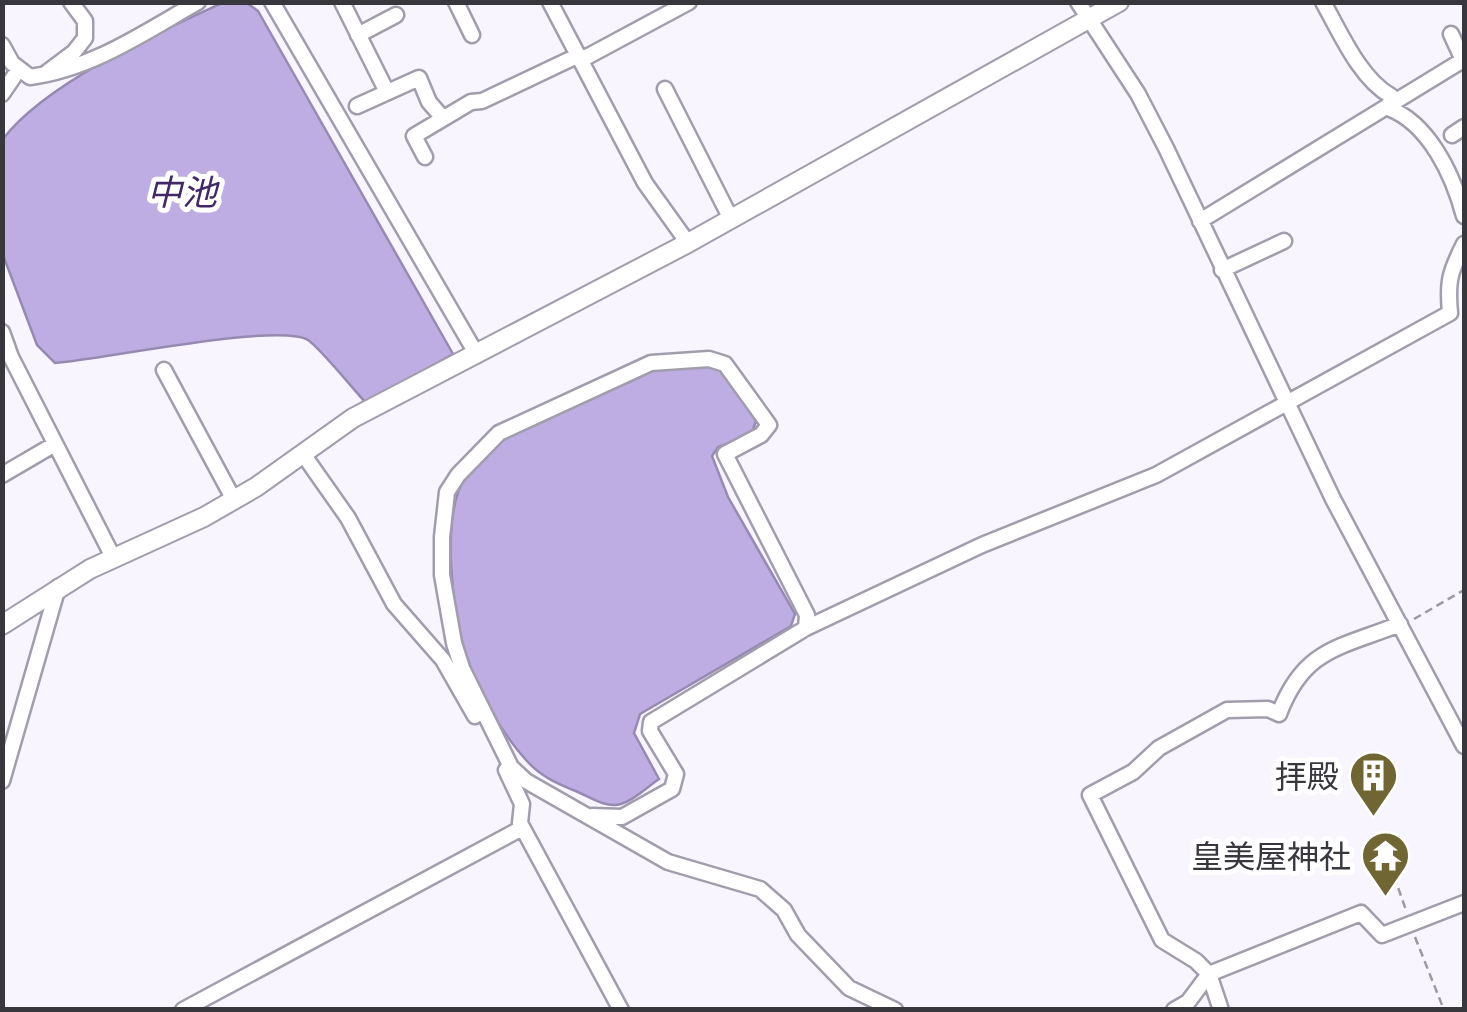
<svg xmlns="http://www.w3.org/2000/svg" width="1467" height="1012" viewBox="0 0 1467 1012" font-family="'Public Sans','Noto Sans JP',sans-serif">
  <rect width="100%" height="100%" fill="#f8f5ff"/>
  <!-- water -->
  <path fill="#beade3" stroke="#968ab2" stroke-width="2.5" d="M222,3H247L258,11L453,354L366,403C354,390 320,348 308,340C279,322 100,360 55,363L37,345L3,255V139C46,83 157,33 222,3Z
    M701,363L725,369L739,387L756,421L751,435L718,447L712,456L728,497L795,614L791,626L640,714L634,733L659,779C647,787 635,800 621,804C606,808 591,798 578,792C558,784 541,777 526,760C500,731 479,692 466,655C452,613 440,514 466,476C492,439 537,418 579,401C605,390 643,368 671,364C680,362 691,363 701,363Z"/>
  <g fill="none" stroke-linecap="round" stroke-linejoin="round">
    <defs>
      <path id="minor" d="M272,2L477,355
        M342,2L387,92
        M456,2L472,35
        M550,2L645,183L688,243
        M1078,2L1138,94L1166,148L1333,499L1464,746
        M1323,2C1340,32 1360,79 1391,96L1388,108C1429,123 1453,175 1464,216
        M358,35L396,15
        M2,45L12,63L30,77C92,69 145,32 198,2
        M581,60L689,2
        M46,73L74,52L85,38V21L71,2
        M665,89L731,219
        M2,94L19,69
        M357,106L419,78L429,102L442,117
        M1452,135L1464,127
        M425,157L414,136L471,102L482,101L579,55
        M1200,221L1463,60L1451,34
        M1222,270L1284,241
        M2,332L11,357L114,559
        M164,370L234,500
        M303,454L348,518L394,604L443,660L475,716
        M2,475L55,444
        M806,628L807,615L725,454L761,435L769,425L725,364L709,359L651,363L499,433L458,475L447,492L442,537V575L454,643L462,668L511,767L526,781L668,862L760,889L784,910L798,935L849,988L895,1010
        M506,770L522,804L520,823L621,1010
        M2,781L58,587
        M592,816L622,817L672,789L676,774L650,731L651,722L806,628L982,545L1156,475L1450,313C1447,281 1450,272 1464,244
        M183,1010L522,828
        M1174,1010L1188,1002L1209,974L1361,913L1382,935L1464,903
        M1221,1010L1209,974L1196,961L1162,940L1090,795L1133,772L1159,748L1227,710L1268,709L1279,714C1304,648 1340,648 1400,624"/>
      <path id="tertiary" d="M2,625L90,569L204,517L256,487L353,418L688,243L1119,2"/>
    </defs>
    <!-- minor casing -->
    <use href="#minor" stroke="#a29dad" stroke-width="19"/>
    <!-- tertiary casing -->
    <use href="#tertiary" stroke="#a29dad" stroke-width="22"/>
    <!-- path -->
    <path stroke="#9c99a2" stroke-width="2.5" stroke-dasharray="8 5" stroke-linecap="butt" d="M1414,619L1464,590
      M1381,839L1406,910
      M1415,937L1444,1010"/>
    <!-- minor -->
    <use href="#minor" stroke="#fff" stroke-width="14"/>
    <!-- tertiary -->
    <use href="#tertiary" stroke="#fff" stroke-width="18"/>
  </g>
  <!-- icons -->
  <defs>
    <symbol id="building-pin" viewBox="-11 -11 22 30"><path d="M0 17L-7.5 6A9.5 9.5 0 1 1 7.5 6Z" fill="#706633" stroke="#fff"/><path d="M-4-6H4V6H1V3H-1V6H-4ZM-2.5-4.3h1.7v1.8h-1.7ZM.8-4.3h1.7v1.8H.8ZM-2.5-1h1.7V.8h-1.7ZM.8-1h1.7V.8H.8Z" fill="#fff"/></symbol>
    <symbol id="temple-pin" viewBox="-11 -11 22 30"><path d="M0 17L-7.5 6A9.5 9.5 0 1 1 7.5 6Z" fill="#706633" stroke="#fff"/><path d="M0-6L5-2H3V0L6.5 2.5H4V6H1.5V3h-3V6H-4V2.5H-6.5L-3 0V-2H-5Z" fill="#fff"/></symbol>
  </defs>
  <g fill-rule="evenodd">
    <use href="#building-pin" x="1346" y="748" width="55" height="75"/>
    <use href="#temple-pin" x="1358" y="828" width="55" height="75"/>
  </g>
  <g text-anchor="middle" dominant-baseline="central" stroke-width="10" stroke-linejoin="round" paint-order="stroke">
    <!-- poi labels -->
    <g font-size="32" fill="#39373e" stroke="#fff" text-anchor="end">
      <text x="1339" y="776">拝殿</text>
      <text x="1351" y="856">皇美屋神社</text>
    </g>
    <!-- water labels -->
    <g font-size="35" font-style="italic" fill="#412867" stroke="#fff">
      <text x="182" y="192">中池</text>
    </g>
  </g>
  <!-- border -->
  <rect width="1467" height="1012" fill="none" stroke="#39373e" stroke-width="10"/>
</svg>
